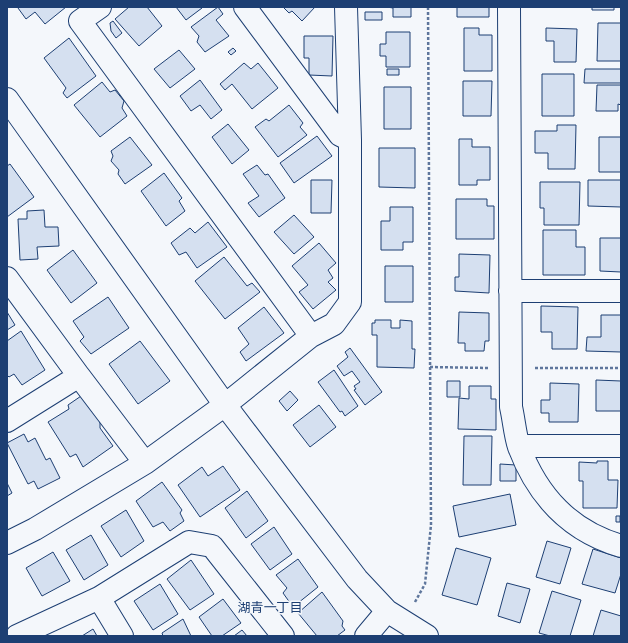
<svg xmlns="http://www.w3.org/2000/svg" width="628" height="643" viewBox="0 0 628 643" font-family="Roboto,'Noto Sans JP',sans-serif">
  <rect width="100%" height="100%" fill="#f4f7fb"/>
  <!-- building -->
  <path fill="#d5e0f0" stroke="#1d3f73" d="M19,7H66L45,24L35,12L26,19L18,8Z
    M129,7H147L162,26L139,46L115,19Z
    M176,7H201L202,8L186,20Z
    M218,7L223,14L216,20L229,36L205,52L197,42L199,36L191,27Z
    M283,7H315L302,21L292,11L289,13Z
    M387,7H411V17H393V8Z
    M457,7H489V17H457Z
    M592,7H614V10H592Z
    M365,12H382V20H365Z
    M113,21L122,33L116,38L111,31L110,23Z
    M598,23H621V61H597Z
    M464,28H479V35H492V71H464Z
    M546,28L577,29L576,62H554V41H546Z
    M386,32H410V67H386V56H380V44H386Z
    M304,36H333L332,76L309,75V58H304Z
    M69,38L96,76L67,98L63,93L66,88L44,58Z
    M233,48L236,51L231,55L228,52Z
    M179,50L195,69L170,88L154,69Z
    M244,63L251,69L258,63L278,88L252,109L232,84L225,90L220,84Z
    M387,69H399V75H387Z
    M585,69H621V83H584Z
    M542,74H574V116H542Z
    M200,80L222,110L211,119L200,105L191,111L180,96Z
    M463,81H492L491,116H463Z
    M102,82L110,92L115,90L124,101L122,108L127,116L100,137L74,105Z
    M597,85H621V105L618,104V111H596Z
    M384,87H411V129H384Z
    M289,105L303,123L300,127L307,135L278,157L255,127L266,119L269,121Z
    M228,124L249,150L232,164L212,137Z
    M557,125H576L575,169H548V153H535V131H557Z
    M317,136L332,156L294,183L280,163Z
    M130,137L152,165L125,184L118,174L119,170L111,161L113,156L111,151Z
    M599,137H621V172H599Z
    M459,139H472V147H490V180H477V185H459Z
    M379,148H415V188L379,187Z
    M10,164L34,197L7,217V166Z
    M257,165L265,175L268,174L285,198L259,217L248,203L259,196L243,174Z
    M164,173L182,198L179,201L185,211L166,226L141,191Z
    M311,180H332L331,213H311Z
    M588,180H621V207L588,206Z
    M540,182H580L579,225H544V208H540Z
    M456,199H487V206H494V239H456Z
    M390,207H413V242H403V250H381V221H390Z
    M44,210L45,227H58L59,246L37,247L38,259L20,260L18,219H27V211Z
    M294,215L314,237L294,254L274,232Z
    M208,222L227,247L197,268L186,252L179,255L171,243L190,228L195,233Z
    M543,230H576V247H585V275H543Z
    M600,238H621V272L600,271Z
    M319,243L336,263L328,270L333,278L328,282L336,290L313,309L299,292L308,285L292,266Z
    M73,250L97,283L71,303L47,270Z
    M459,254L490,255L489,293L455,291V277H459Z
    M224,257L247,286L252,283L260,292L225,319L195,281Z
    M385,266H413V302H385Z
    M108,297L129,328L91,354L80,341L84,337L73,321Z
    M541,306L578,307L577,349H552V332H541Z
    M264,307L284,333L246,361L240,352L249,344L238,328Z
    M7,312L15,325L7,330Z
    M459,312L489,313V341H485L484,351H465V343H458Z
    M601,315H621V352L586,351L587,337H601Z
    M375,320H391V328H400V320L412,321V349H415L414,368L377,367V335H372V323H375Z
    M21,331L45,370L22,385L14,374L9,377L7,375V341Z
    M140,341L170,381L138,404L109,364Z
    M350,348L382,392L365,405L354,390L356,389L354,386L360,382L352,371L344,376L337,366L348,357L345,352Z
    M334,370L358,406L345,416L342,411L340,412L318,382Z
    M596,380L621,381V411H596Z
    M447,381H460V397H447Z
    M550,383L579,384L578,422H549V413H541V400H550Z
    M469,386H491V399H496V430L458,429L459,398L469,399Z
    M290,391L298,400L287,411L279,401Z
    M84,394L100,421V428L113,446L83,467L76,454L70,457L48,422L69,409L68,405Z
    M319,405L336,427L310,447L293,425Z
    M24,434L28,442L35,438L46,460L50,458L60,478L38,489L34,481L28,484L7,443Z
    M464,436H492L491,485H463Z
    M597,461H608V480H618L617,508H583V481H579V462L597,463Z
    M500,464L516,465V481H500Z
    M223,466L240,490L200,517L178,485L202,467L208,476Z
    M162,482L182,510L180,513L184,521L170,531L163,522L153,527L136,501Z
    M7,483L12,493L7,496Z
    M247,491L268,521L246,538L225,508Z
    M510,494L516,525L459,537L453,506Z
    M126,510L144,541L121,557L101,526Z
    M616,516H620V522H616Z
    M274,527L292,554L270,570L251,544Z
    M91,535L108,565L84,580L66,550Z
    M547,541L571,548L560,584L536,577Z
    M456,548L491,558L477,605L442,595Z
    M593,549L621,558V574L615,593L582,584Z
    M53,552L70,581L42,596L26,568Z
    M298,559L318,587L293,607L283,593L287,588L276,575Z
    M191,560L214,594L190,610L167,579Z
    M507,583L530,589L520,623L498,616Z
    M160,584L178,614L153,630L134,601Z
    M552,591L581,600L570,636H550L539,633Z
    M322,592L343,621L342,626L345,630L337,636H317L298,613Z
    M223,599L241,623L222,636H212L199,617Z
    M601,610L621,616V636H593Z
    M183,619L191,636H163L162,633Z
    M93,629L97,636H82Z
    M242,630L247,636H234Z"/>
  <g fill="none" stroke-linecap="round" stroke-linejoin="round">
    <defs>
      <path id="minor" d="M100,7L80,21L311,336
        M245,7L340,135L350,140
        M509,7L511,407C514,420 515,435 519,447C538,497 570,531 621,546
        M7,99L225,405L357,579L387,611L427,636
        M7,278L79,376L7,421
        M510,291H621
        M79,376L145,463
        M519,446H621
        M7,543L35,529L145,463L225,405L311,336L334,324L350,302V140L346,7
        M99,598L122,636
        M17,636L99,598L189,542L212,546L283,636
        M366,636L387,611"/>
    </defs>
    <!-- minor casing -->
    <use href="#minor" stroke="#1d3f73" stroke-width="24"/>
    <!-- path -->
    <path stroke="#5e769c" stroke-width="2.5" stroke-dasharray="3 2" stroke-linecap="butt" d="M430,367L488,368
      M535,368H621
      M415,602L425,584L431,525L428,7"/>
    <!-- minor -->
    <use href="#minor" stroke="#f4f7fb" stroke-width="22"/>
  </g>
  <g text-anchor="middle" dominant-baseline="central" stroke-width="3" stroke-linejoin="round" paint-order="stroke">
    <!-- neighbourhood labels -->
    <g font-size="13" fill="#1d3f73" stroke="#f4f7fb">
      <text x="270" y="607">湖青一丁目</text>
    </g>
  </g>
  <!-- border -->
  <rect width="628" height="643" fill="none" stroke="#1d3f73" stroke-width="16"/>
</svg>
